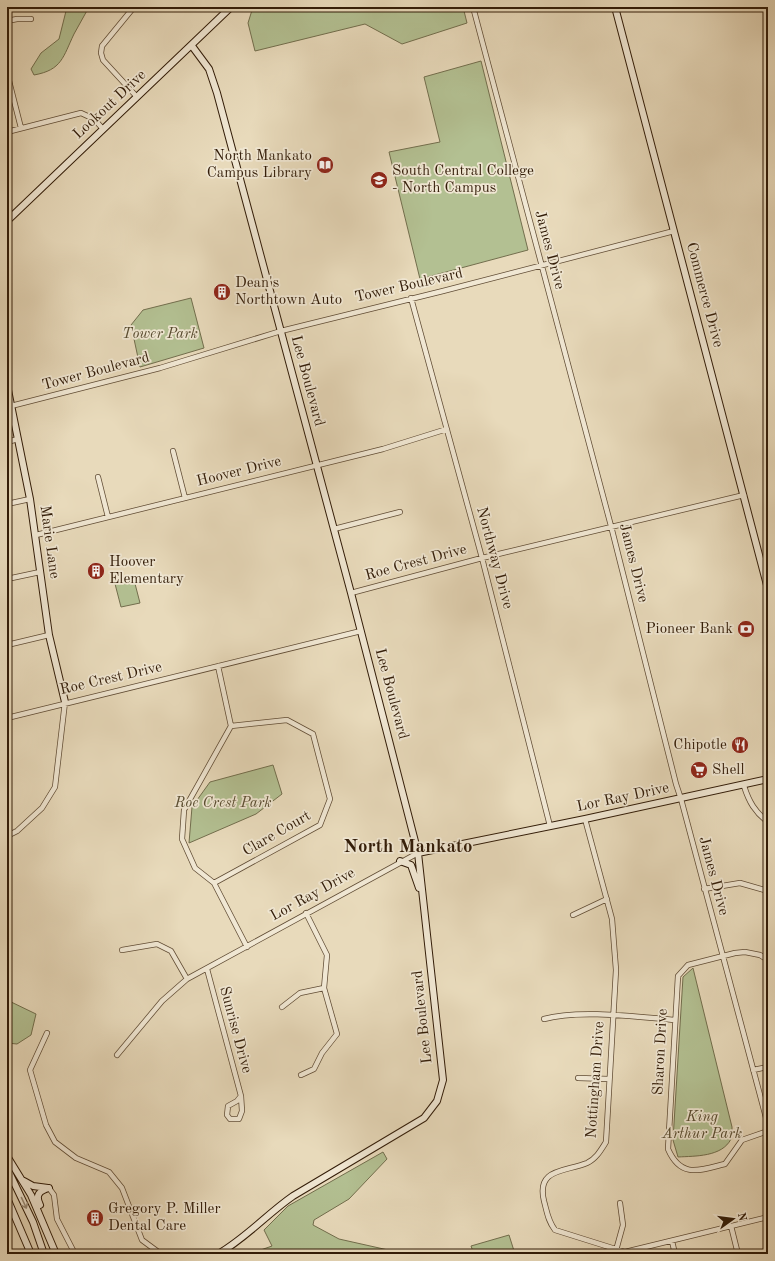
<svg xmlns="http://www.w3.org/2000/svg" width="775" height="1261" viewBox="0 0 775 1261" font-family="'Old Standard TT',serif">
  <rect width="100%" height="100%" fill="#e8dabb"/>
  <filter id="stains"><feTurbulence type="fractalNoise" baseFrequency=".005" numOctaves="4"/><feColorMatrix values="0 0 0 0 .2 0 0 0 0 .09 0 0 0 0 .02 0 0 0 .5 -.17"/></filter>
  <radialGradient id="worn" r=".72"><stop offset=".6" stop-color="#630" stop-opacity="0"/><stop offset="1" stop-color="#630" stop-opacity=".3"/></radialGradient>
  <!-- green -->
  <path fill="#b3c092" stroke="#726e4d" d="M67,7H89C84,16 79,25 74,34C63,57 62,70 34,75L31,69L41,53L59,39Z
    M253,7H463L467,23L402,44L365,24L255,51L248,23Z
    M481,61L528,250L420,279L389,152L440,142L424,77Z
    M191,298L204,348L140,367L131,325L143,310Z
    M133,576L140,603L121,607L114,580Z
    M273,765L282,794L256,814L189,843L192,807L210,782Z
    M693,968L732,1127C732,1130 732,1136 731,1139C722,1157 695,1156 678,1157L673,1140L683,977Z
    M7,1000L36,1014L31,1035L17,1044L7,1043Z
    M383,1152L387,1159L349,1199L314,1220L313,1225L339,1239L406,1254H234L255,1252L272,1246L264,1230L288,1206Z
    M509,1235L515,1254H474L471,1246Z"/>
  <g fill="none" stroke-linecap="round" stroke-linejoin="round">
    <defs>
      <path id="street" d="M134,7L102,46L101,53L103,60L137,97
        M473,7L611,526L676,784L681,799L768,1125
        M7,21L17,19H31
        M7,73L21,128
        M7,132L81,113L94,119L103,129
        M411,298L482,558L550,826
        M11,406L160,368L281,331L443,291L674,231
        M7,442L18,439
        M173,451L185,498
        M98,477L108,517
        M7,504L30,499
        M334,529L400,512
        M36,535L383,449L447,429
        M7,579L40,572
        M351,593L482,558L744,495
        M7,645L49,635
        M218,666L231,726L184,810L182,839L195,868L214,883L247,947
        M7,718L361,631
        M744,786C749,802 755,812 768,822
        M585,819L612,919L616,970L606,1142C601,1150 596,1159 587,1163C565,1172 536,1168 544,1201C547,1212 548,1221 555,1230L625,1252L768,1217
        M7,836L17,831L42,808L55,787L65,702
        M214,883L320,825L330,799L313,734L287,720L231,726
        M704,889L740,883L768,891
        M573,915L607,899
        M122,950L157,944L171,951L187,979
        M768,960L760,955L745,952L735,953L688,965L678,976L668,1149C681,1179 700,1170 725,1164L742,1140L768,1131
        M207,969L241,1096L237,1101L228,1106L227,1115L230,1119H239L242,1111L241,1096
        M282,1007L300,993L324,988
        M544,1019C579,1009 638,1017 675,1020
        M47,1033L30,1070L46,1125L55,1142L76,1158L109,1172L122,1188L142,1240L161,1254
        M117,1055L162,1001L187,979L418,853
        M753,1070L768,1067
        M301,1075L314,1069L322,1053L337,1034L324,988L327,955L306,913
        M578,1078L609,1079
        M49,1188L54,1195L57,1219L75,1254
        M731,1226L738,1254
        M672,1241L675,1254
        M615,1254L623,1225L620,1203"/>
      <path id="secondary" d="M615,7L768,589
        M192,46L209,69L217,93L351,593L418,853L443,1080L437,1101L424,1118L293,1196C267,1214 246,1238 218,1254
        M7,221L231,7
        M7,385L30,499L49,635L65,702
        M418,853L585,819L768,779
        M400,861L411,865L419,888
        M7,1156L31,1195L56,1254
        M7,1168L33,1222L44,1254
        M24,1181L33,1186L48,1188
        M7,1198L31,1254
        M40,1205C35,1195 39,1191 49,1188"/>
    </defs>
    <!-- street casing -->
    <use href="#street" stroke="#604c35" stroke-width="6"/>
    <!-- secondary casing -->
    <use href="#secondary" stroke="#321c08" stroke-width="8"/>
    <!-- street -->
    <use href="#street" stroke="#f0e7d3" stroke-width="4.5"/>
    <!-- secondary -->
    <use href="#secondary" stroke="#f0e7d3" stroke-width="6"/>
  </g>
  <!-- one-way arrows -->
  <defs><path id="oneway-shaft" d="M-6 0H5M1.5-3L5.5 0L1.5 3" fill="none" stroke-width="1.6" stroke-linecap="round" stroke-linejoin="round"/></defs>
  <use stroke="#9a8c78" href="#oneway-shaft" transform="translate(24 1203) rotate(65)"/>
  <!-- icons -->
  <defs>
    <symbol id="library-disc" viewBox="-11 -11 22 22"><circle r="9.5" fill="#8f2418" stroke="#f0e7d3"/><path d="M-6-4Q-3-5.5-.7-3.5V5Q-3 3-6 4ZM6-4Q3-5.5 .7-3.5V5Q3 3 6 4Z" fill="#fff"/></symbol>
    <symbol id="university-disc" viewBox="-11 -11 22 22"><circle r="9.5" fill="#8f2418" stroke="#f0e7d3"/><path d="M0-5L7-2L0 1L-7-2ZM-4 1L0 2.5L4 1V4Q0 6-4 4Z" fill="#fff"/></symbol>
    <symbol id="building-disc" viewBox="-11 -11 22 22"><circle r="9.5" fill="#8f2418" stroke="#f0e7d3"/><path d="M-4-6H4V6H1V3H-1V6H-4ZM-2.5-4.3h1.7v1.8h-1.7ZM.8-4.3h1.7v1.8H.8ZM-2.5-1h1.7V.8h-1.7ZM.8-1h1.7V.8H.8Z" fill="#fff"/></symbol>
    <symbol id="bank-disc" viewBox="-11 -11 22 22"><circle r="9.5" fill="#8f2418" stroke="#f0e7d3"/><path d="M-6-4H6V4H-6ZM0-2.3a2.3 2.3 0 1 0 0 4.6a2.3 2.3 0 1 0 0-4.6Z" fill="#fff"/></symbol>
    <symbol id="restaurant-disc" viewBox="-11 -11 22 22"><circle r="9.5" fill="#8f2418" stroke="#f0e7d3"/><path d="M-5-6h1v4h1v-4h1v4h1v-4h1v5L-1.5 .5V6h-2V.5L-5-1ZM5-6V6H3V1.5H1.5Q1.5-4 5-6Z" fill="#fff"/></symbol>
    <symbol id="supermarket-disc" viewBox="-11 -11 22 22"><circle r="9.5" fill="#8f2418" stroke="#f0e7d3"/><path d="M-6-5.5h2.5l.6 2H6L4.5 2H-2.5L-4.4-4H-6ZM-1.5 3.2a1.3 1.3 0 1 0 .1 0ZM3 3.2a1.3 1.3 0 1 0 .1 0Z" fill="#fff"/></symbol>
  </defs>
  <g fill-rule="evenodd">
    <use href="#library-disc" x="315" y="155" width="20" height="20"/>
    <use href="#university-disc" x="369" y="170" width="20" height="20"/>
    <use href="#building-disc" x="212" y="282" width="20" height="20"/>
    <use href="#building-disc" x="86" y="561" width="20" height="20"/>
    <use href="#bank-disc" x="736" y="619" width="20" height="20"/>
    <use href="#restaurant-disc" x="730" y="735" width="20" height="20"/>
    <use href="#supermarket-disc" x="689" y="760" width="20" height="20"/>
    <use href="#building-disc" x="85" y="1208" width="20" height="20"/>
  </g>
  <g text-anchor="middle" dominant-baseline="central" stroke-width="3.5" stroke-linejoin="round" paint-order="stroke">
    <!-- street labels -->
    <g font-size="15" fill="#321c08" stroke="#f0e7d3">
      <text transform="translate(110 105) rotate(-43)">Lookout Drive</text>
      <text transform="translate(549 250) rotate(75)">James Drive</text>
      <text transform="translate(409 286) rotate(-13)">Tower Boulevard</text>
      <text transform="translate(704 295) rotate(75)">Commerce Drive</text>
      <text transform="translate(96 372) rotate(-15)">Tower Boulevard</text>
      <text transform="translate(307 381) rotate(75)">Lee Boulevard</text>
      <text transform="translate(239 472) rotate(-14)">Hoover Drive</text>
      <text transform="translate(49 542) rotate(82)">Marie Lane</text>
      <text transform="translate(494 558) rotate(75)">Northway Drive</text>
      <text transform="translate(416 563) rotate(-15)">Roe Crest Drive</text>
      <text transform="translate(633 563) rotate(76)">James Drive</text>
      <text transform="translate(111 679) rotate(-13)">Roe Crest Drive</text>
      <text transform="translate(391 694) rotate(75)">Lee Boulevard</text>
      <text transform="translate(623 798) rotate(-12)">Lor Ray Drive</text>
      <text transform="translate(277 834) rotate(-30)">Clare Court</text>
      <text transform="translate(713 876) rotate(75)">James Drive</text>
      <text transform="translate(313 895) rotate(-29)">Lor Ray Drive</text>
      <text transform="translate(423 1017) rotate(-96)">Lee Boulevard</text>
      <text transform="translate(235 1030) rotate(75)">Sunrise Drive</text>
      <text transform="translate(661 1052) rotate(-87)">Sharon Drive</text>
      <text transform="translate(596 1080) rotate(-86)">Nottingham Drive</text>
    </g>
    <!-- poi labels -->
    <g font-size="15" fill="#321c08" stroke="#f0e7d3" text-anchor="start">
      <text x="312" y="156" text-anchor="end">North Mankato<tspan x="312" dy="17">Campus Library</tspan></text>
      <text x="392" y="171">South Central College<tspan x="392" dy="17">- North Campus</tspan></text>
      <text x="235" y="283">Dean's<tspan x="235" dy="17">Northtown Auto</tspan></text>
      <text x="109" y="562">Hoover<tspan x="109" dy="17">Elementary</tspan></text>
      <text x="733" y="629" text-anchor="end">Pioneer Bank</text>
      <text x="727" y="745" text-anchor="end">Chipotle</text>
      <text x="712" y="770">Shell</text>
      <text x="108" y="1209">Gregory P. Miller<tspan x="108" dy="17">Dental Care</tspan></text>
    </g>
    <!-- park labels -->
    <g font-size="15" font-style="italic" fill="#594d31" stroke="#f0e7d3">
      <text x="160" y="334">Tower Park</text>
      <text x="223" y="803">Roe Crest Park</text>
      <text x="702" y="1117">King<tspan x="702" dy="17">Arthur Park</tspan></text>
    </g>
    <!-- district labels -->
    <g font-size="19" font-weight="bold" fill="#321c08" stroke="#f0e7d3">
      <text x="408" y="847">North Mankato</text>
    </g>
  </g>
  <!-- margin -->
  <rect width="775" height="1261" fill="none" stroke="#e8dabb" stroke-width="24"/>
  <rect x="8" y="8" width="759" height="1245" fill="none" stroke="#321c08" stroke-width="2"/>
  <rect x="12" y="12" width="751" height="1237" fill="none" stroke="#321c08"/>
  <!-- north arrow -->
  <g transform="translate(733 1219) rotate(76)" stroke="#f0e7d3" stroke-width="3" paint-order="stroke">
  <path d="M0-3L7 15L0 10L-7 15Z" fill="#321c08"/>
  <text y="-6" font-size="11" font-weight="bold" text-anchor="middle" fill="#321c08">N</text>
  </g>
  <rect width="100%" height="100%" filter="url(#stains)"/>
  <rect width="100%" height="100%" fill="url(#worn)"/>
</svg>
